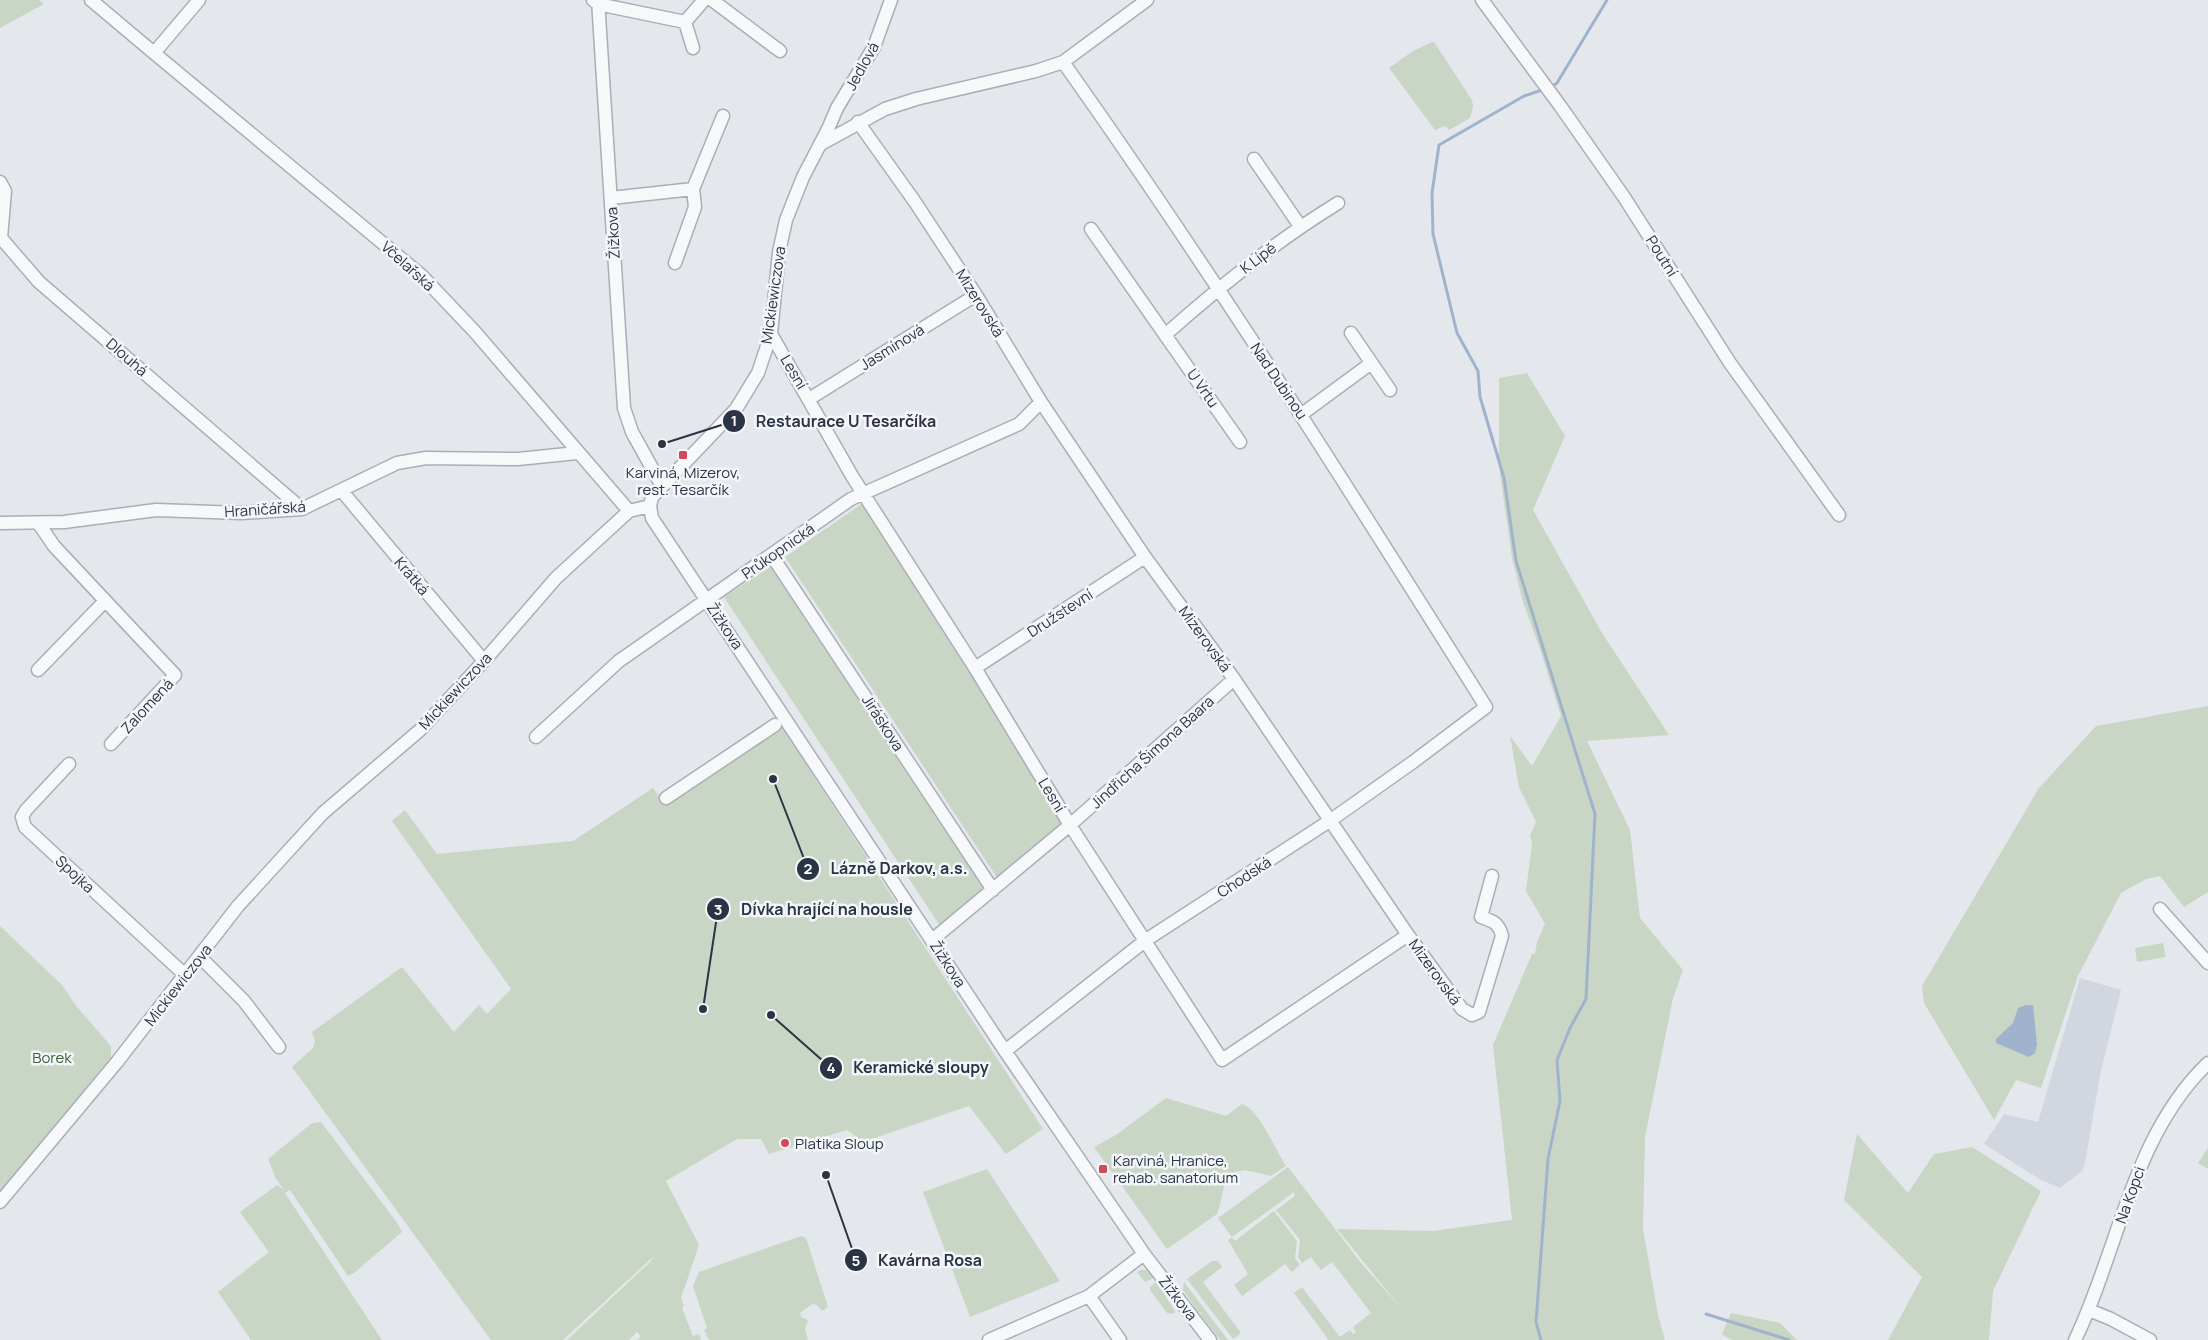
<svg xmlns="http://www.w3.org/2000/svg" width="2208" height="1340" viewBox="0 0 2208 1340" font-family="Manrope,sans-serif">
  <rect width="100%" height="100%" fill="#e4e7ec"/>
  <!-- built -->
  <path fill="#d2d6de" d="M2080,978L2121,990L2101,1070L2085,1163L2082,1171L2060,1188L2041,1180L1984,1144L2004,1114L2038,1122Z"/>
  <!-- green -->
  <path fill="#c9d6c5" d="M0,0H39L44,4L0,28Z
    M1432,42H1434L1472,100L1473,107L1470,118L1449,130L1445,126L1435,130L1389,68L1413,51Z
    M1527,373L1565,436L1533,510L1602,633L1669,735L1587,741L1630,830L1640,918L1683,970L1673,998L1645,1137L1643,1229L1658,1315L1665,1340H1327L1328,1339L1294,1293L1302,1287L1340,1337L1350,1330L1353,1334L1356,1332L1353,1327L1371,1313L1332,1262L1321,1270L1311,1257L1302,1263L1298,1257L1300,1240L1276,1210L1295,1196L1294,1192L1232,1237L1235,1241L1274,1211L1297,1241L1295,1258L1300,1265L1292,1272L1285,1264L1242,1296L1234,1285L1248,1274L1228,1240L1232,1237L1218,1218L1288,1167L1361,1263L1401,1308L1337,1229L1433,1231L1512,1220L1493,1045L1532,954H1535L1537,942L1545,924L1526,891L1532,844L1530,835L1536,822L1519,787L1510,736L1532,766L1561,716L1540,649L1523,602L1512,558L1499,467V378Z
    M863,503L1062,817L1063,825L998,879L785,557Z
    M770,567L984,890L940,926L724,597Z
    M2208,706V892L2184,907L2160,876L2146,879L2121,893L2078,976L2041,1088L2016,1080L1994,1120L1924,1003L1922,986L2039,788L2096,726Z
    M778,721L1043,1129L1006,1154L969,1106L863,1142L847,1130L769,1154L761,1139H737L666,1181L699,1245L681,1298L684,1306L682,1308L693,1336L699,1334L701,1340H637L641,1337L637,1332L629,1340H567L649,1263L654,1256L563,1340H491L292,1067L313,1048L315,1041L312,1032L402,967L454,1032L479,1005L487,1014L511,989L392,821L405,810L437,854L573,841L653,788L660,798Z
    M0,926L62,985L76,1006L111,1046V1067L0,1196Z
    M2163,943L2166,957L2137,962L2135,948Z
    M1166,1098L1226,1116L1242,1104C1259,1109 1276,1151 1286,1166L1271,1176L1245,1170L1232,1173C1221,1183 1223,1201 1217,1214L1167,1249L1094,1147L1116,1135Z
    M321,1122L398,1224L402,1232L354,1273L348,1276L290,1190L285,1193L382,1340H251L218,1292L269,1252L240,1212L277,1185L284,1190L275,1177L268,1159L312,1123Z
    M1857,1134L1908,1193L1934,1154L1972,1147L2041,1191L1993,1291L1989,1340H1888L1922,1277L1844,1200Z
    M2208,1148V1169L2198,1163Z
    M987,1169L1060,1281L970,1317L923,1192Z
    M801,1236L806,1238L828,1307L822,1311L817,1305L812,1304L800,1313L802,1318H805L808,1321L805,1329L808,1340H709L704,1330L707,1328L693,1286L699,1272Z
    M1212,1261H1218L1222,1267L1203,1282L1241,1333L1233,1339L1187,1279Z
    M1141,1270H1150L1156,1277L1145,1282L1137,1272Z
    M1157,1281L1175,1312L1173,1314L1167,1313L1150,1290V1287Z
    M1184,1282L1228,1340H1220L1200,1314L1202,1312L1199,1313L1183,1290Z
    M1731,1313L1780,1323L1797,1340H1732L1722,1334Z"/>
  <!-- water -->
  <path fill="#9fb4cc" d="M2026,1005H2033L2037,1044L2035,1053L2029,1057L1996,1043V1039L2013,1023L2018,1008Z"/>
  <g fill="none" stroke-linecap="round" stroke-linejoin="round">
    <!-- stream -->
    <path stroke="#9fb4cc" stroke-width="3" d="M1551,87L1557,83L1607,0
      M1706,1314L1789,1340
      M1541,1340L1536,1322L1548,1159L1560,1101L1557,1060L1570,1028L1586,999L1595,814L1516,561L1504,478L1480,397L1478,371L1457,333L1433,234L1432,193L1439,145L1524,96L1545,89"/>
    <defs>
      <path id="minor" d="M91,0L154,53
        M199,0L154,53L421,275L475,332L629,511
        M593,0L598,4L685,22L704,0
        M598,0L624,408L632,432L662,486
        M712,0L780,51
        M891,0L874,47L837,108L828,129L803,177L786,220L779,252L771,334L758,373L736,409L652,497L650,506L652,518L1005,1051L1144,1254L1210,1340
        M1482,0L1561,107L1624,197L1730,363L1839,515
        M685,22L693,48
        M858,122L915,202L976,295L1041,402L1145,557L1234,679L1408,935L1462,1009L1472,1015L1479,1012L1502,936C1499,923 1493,921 1481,917L1492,876
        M821,144L885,109L916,99L1036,71L1063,62L1147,0
        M1254,159L1300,226
        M0,182L5,191L1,238L39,282L302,509
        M693,189L723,116
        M611,198L693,189L695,207L675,263
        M1091,229L1240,442
        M1351,333L1390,390
        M771,334L852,476L975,668L1070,825L1222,1060L1408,935
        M1165,335C1220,286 1276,241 1338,203
        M809,399L976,295
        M1302,414L1370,364
        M341,490L484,661
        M0,523L64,522L156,510L241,513L302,509L397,463L426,458L518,459L577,453
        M39,524L54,546L175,675L111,744
        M772,556L993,890
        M975,668L1145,557
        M38,670L105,601
        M536,737L619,661L851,499L1019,424L1041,402
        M69,764L26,810L22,817L25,827L185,975
        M666,798L775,725
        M2160,909L2208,963
        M932,940L1070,825L1234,679
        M200,957L244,1001L279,1047
        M1005,1051L1146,940L1331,820L1413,762L1486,707C1349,489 1212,272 1063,62
        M0,1202L117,1062L238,906L323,813L420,730L484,661L556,578L629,511L650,506
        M1089,1296L1120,1340
        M2089,1310L2111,1319L2150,1340
        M989,1340L1089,1296L1144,1254
        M2075,1340C2119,1249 2132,1136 2208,1063"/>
    </defs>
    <!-- minor casing -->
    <use href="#minor" stroke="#a9aeb7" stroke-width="15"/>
    <!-- minor -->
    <use href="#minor" stroke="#f7f8fa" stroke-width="12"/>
  </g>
  <!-- markers -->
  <g fill="#d1495b" stroke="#f4f6f9" stroke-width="2">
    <rect x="678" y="450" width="10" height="10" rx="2.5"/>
    <circle cx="785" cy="1143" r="5"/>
    <rect x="1098" y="1164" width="10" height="10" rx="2.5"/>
  </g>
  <g text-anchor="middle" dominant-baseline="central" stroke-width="5" stroke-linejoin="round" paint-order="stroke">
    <!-- street labels -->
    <g font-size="15" fill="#2b3445" stroke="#f4f6f9">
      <text transform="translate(862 66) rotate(-61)">Jedlová</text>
      <text transform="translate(613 233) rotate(-93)">Žižkova</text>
      <text transform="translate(1662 256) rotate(58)">Poutní</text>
      <text transform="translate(1258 258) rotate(-37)">K Lípě</text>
      <text transform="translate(408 266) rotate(42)">Včelařská</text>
      <text transform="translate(773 295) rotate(-82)">Mickiewiczova</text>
      <text transform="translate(980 303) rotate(58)">Mizerovská</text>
      <text transform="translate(892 347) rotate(-32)">Jasmínová</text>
      <text transform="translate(127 357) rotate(41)">Dlouhá</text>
      <text transform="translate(794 372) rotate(59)">Lesní</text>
      <text transform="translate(1279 381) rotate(56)">Nad Dubinou</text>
      <text transform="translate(1203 388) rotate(55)">U Vrtu</text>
      <text transform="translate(265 509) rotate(-4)">Hraničářská</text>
      <text transform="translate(778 551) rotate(-35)">Průkopnická</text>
      <text transform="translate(412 576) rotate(50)">Krátká</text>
      <text transform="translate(1060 613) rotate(-33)">Družstevní</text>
      <text transform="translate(725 626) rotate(56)">Žižkova</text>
      <text transform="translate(1205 639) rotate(54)">Mizerovská</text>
      <text transform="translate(455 691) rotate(-47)">Mickiewiczova</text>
      <text transform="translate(147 706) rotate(-47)">Zalomená</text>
      <text transform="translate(883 723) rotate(57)">Jiráskova</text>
      <text transform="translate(1152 752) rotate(-42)">Jindřicha Šimona Baara</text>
      <text transform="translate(1052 795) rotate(59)">Lesní</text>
      <text transform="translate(75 874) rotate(43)">Spojka</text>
      <text transform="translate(1244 877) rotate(-33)">Chodská</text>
      <text transform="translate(948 964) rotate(57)">Žižkova</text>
      <text transform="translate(1435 972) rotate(54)">Mizerovská</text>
      <text transform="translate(178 985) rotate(-52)">Mickiewiczova</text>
      <text transform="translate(2130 1195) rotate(-70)">Na Kopci</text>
      <text transform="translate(1178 1298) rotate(52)">Žižkova</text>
    </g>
    <!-- poi labels -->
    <g font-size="15" fill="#2b3445" stroke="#f4f6f9" text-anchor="start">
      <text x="683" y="472" text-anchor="middle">Karviná, Mizerov,<tspan x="683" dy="17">rest. Tesarčík</tspan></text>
      <text x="795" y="1143">Platika Sloup</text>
      <text x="1113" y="1160">Karviná, Hranice,<tspan x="1113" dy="17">rehab. sanatorium</tspan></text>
    </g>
    <!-- park labels -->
    <g font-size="15" fill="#3f6138" stroke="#f4f6f9">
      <text x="52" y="1057">Borek</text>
    </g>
  </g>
  <!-- callouts -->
  <path fill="none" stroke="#2b3445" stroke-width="2" d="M662 444L734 421M773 779L808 869M703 1009L718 909M771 1015L831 1068M826 1175L856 1260"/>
  <g fill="#2b3445" stroke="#f4f6f9" stroke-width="2">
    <circle cx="662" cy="444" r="5"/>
    <circle cx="773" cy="779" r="5"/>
    <circle cx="703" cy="1009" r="5"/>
    <circle cx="771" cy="1015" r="5"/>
    <circle cx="826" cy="1175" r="5"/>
    <circle cx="734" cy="421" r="12"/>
    <circle cx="808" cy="869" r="12"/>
    <circle cx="718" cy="909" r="12"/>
    <circle cx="831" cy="1068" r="12"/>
    <circle cx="856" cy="1260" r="12"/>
  </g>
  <g font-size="15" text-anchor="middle" font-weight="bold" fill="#fff">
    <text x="734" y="426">1</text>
    <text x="808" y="874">2</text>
    <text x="718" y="915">3</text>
    <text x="831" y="1073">4</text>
    <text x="856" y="1266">5</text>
  </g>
  <g font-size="16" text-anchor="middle" font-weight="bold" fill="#2b3445" stroke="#f4f6f9" stroke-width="5" stroke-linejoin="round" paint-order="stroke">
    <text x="846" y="427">Restaurace U Tesarčíka</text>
    <text x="899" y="874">Lázně Darkov, a.s.</text>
    <text x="827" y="915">Dívka hrající na housle</text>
    <text x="921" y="1073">Keramické sloupy</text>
    <text x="930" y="1266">Kavárna Rosa</text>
  </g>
</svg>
